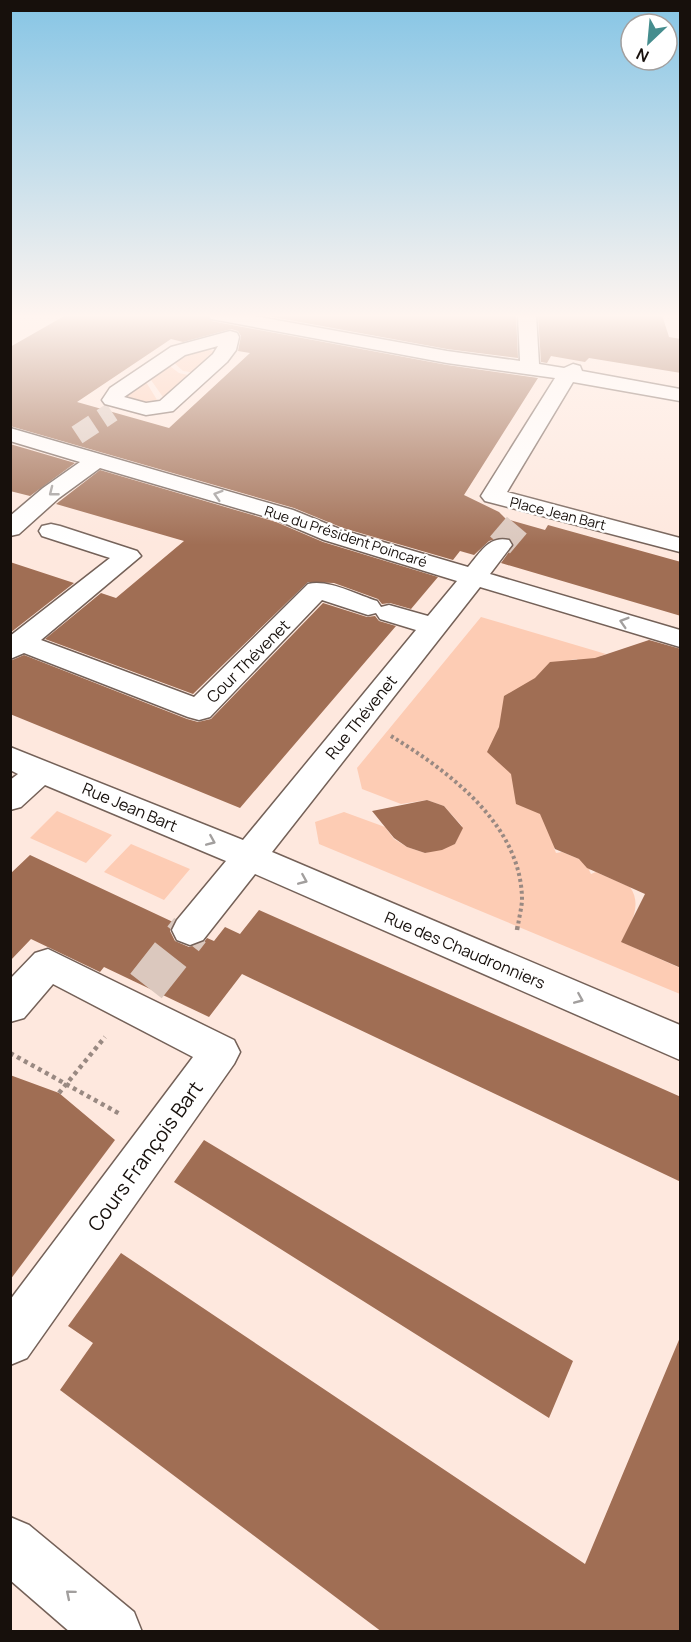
<svg xmlns="http://www.w3.org/2000/svg" width="691" height="1642" viewBox="0 0 691 1642" font-family="Manrope,sans-serif">
  <rect width="100%" height="100%" fill="#fee8de"/>
  <!-- green -->
  <path fill="#fdccb4" d="M199,348L219,352L196,373L183,371L171,360Z
    M167,364L179,373L192,376C179,381 176,393 165,400L151,380Z
    M146,382L159,403L148,404L124,397Z
    M481,617L606,654L601,656L605,661L579,664L577,659L571,660L511,763L545,808L559,847L554,848L556,853L562,852L596,866L589,870L591,874L596,872L630,887C643,905 630,925 622,942L680,968V994L319,844L315,822L344,812L385,827L394,839L407,847L425,853L455,844L462,826L444,806L427,800L401,804L362,789L357,768Z
    M57,811L112,835L86,863L30,838Z
    M131,844L190,869L164,900L104,872Z"/>
  <!-- building -->
  <path fill="#a06e54" fill-rule="evenodd" d="M66,315H206L211,321L447,365L538,378L464,495L499,512L506,519L545,530L548,525L681,562V616L501,563L514,545L509,538L502,537L489,541L474,555L460,551L453,560L343,528L294,508L10,426V347ZM231,329L238,331L241,336L238,351L250,353L169,428L77,402L171,339L183,342Z
    M262,315H516L518,358L447,349Z
    M538,315H662L669,337L681,339V373L589,358L585,362L551,356L547,363L541,362Z
    M10,444L75,463L30,496L10,491Z
    M100,470L276,522L323,542L438,577L411,609L390,603L382,604L378,599L334,583L308,582L193,694L45,639L101,593L116,598L184,541L56,504Z
    M10,562L74,583L10,633Z
    M323,603L367,617L375,616L379,621L396,626L240,808L10,714V661L24,655L187,719L198,722L211,719Z
    M649,640L681,649V968L621,942L645,894L587,868L579,859L555,849L540,814L516,804L511,774L487,752L499,727L504,696L535,678L550,662L595,658Z
    M427,800L444,806L463,828L455,844L442,850L425,853L407,847L394,838L372,811Z
    M30,855L173,922L170,931L175,941L189,947L204,942L207,938L214,941L225,927L240,934L259,910L681,1097V1182L242,974L209,1017L104,967L100,972L31,939L10,961V874Z
    M10,1075L59,1093L115,1140L10,1280Z
    M204,1140L573,1361L549,1418L174,1182Z
    M121,1253L585,1564L681,1335V1632H382L60,1390L93,1343L68,1326Z"/>
  <g fill="none" stroke-linecap="round" stroke-linejoin="round">
    <!-- minor-tunnel-far2 -->
    <path stroke="#dbc8be" stroke-width="20" stroke-dasharray="20 10" stroke-linecap="butt" d="M77,435L112,412"/>
    <!-- minor-tunnel-far1 -->
    <path stroke="#dbc8be" stroke-width="26" stroke-dasharray="26 13" stroke-linecap="butt" d="M500,545L517,525"/>
    <!-- minor-tunnel -->
    <path stroke="#dbc8be" stroke-width="40" stroke-dasharray="40 20" stroke-linecap="butt" d="M146,986L190,930"/>
    <defs>
      <path id="minor" d="M208,315H248L447,351L520,361L518,315H536L539,364L564,368L573,364L580,366L582,371L680,389V401L573,382L507,492L680,538V552L485,501L481,496L555,378L447,363L217,320L211,319Z
        M230,331L237,333L239,337L236,350L227,362L173,411L146,415L105,404L102,400L110,388L171,347ZM218,346L213,354L160,401L146,403L124,397L185,355Z
        M10,428L293,510L342,530L468,567C480,553 489,535 509,540L512,545L490,574L680,630V647L480,587L272,852L680,1025V1060L255,874L203,940L190,945L177,940L172,930L177,920L226,861L45,785L21,807L10,810V780L18,774L10,770V747L243,840L416,630L380,619L376,613L368,615L322,600L210,717L199,720L188,717L24,653L10,659V636L110,558L42,536L39,531L42,526L51,524L60,526L137,551L141,556L41,640L194,697L308,584C329,579 357,595 377,601L381,607L389,605L428,616L457,581L324,540L277,520L100,468L59,498L19,534L10,536V516L43,488L80,462L10,441Z
        M48,949L234,1040L240,1052L234,1064L27,1358L10,1365V1300L193,1057L53,984L24,1018L10,1022V979L35,953Z
        M10,1517L29,1525L134,1612L142,1632H70L10,1580Z"/>
    </defs>
    <!-- minor casing -->
    <use href="#minor" stroke="#746158" stroke-width="3"/>
    <!-- path-far1 -->
    <path stroke="#998982" stroke-width="4" stroke-dasharray="3 3" stroke-linecap="butt" d="M391,736C448,771 521,824 522,899C522,907 519,917 518,926"/>
    <!-- path -->
    <path stroke="#998982" stroke-width="4.5" stroke-dasharray="4 4" stroke-linecap="butt" d="M517,930L518,924
      M10,1053L120,1114
      M59,1093L105,1037"/>
    <!-- minor -->
    <use href="#minor" fill="#fff" fill-rule="evenodd"/>
  </g>
  <!-- one-way arrows -->
  <defs><path id="oneway-chevron" d="M-2-3.5L2.5 0L-2 3.5" fill="none" stroke-width="1.6" stroke-linecap="round" stroke-linejoin="round" transform="scale(1.5)"/></defs>
  <g stroke="#a29f9e">
    <use href="#oneway-chevron" transform="translate(53 492) rotate(142)"/>
    <use href="#oneway-chevron" transform="translate(218 495) rotate(-163)"/>
    <use href="#oneway-chevron" transform="translate(624 622) rotate(-163)"/>
    <use href="#oneway-chevron" transform="translate(211 841) rotate(23)"/>
    <use href="#oneway-chevron" transform="translate(303 880) rotate(23)"/>
    <use href="#oneway-chevron" transform="translate(579 999) rotate(23)"/>
    <use href="#oneway-chevron" transform="translate(70 1594) rotate(-140)"/>
  </g>
  <!-- sky -->
  <linearGradient id="sky" x2="0" y2="1"><stop stop-color="#86c5e5"/><stop offset="0.58" stop-color="#fff5f0"/><stop offset="1" stop-color="#fff5f0" stop-opacity="0"/></linearGradient>
  <rect width="691" height="545" fill="url(#sky)"/>
  <g text-anchor="middle" dominant-baseline="central" stroke-width="5" stroke-linejoin="round" paint-order="stroke">
    <!-- far-street labels -->
    <g font-size="14" fill="#17100c" stroke="#fff">
      <text transform="translate(558 513) rotate(14)">Place Jean Bart</text>
      <text transform="translate(346 536) rotate(18)">Rue du Président Poincaré</text>
    </g>
    <!-- street labels -->
    <g font-size="16" fill="#17100c" stroke="#fff">
      <text transform="translate(248 661) rotate(-45)">Cour Thévenet</text>
      <text transform="translate(361 717) rotate(-51)">Rue Thévenet</text>
      <text transform="translate(130 807) rotate(23)">Rue Jean Bart</text>
      <text transform="translate(465 950) rotate(23)">Rue des Chaudronniers</text>
    </g>
    <!-- near-street labels -->
    <g font-size="20" fill="#17100c" stroke="#fff">
      <text transform="translate(145 1156) rotate(-54)">Cours François Bart</text>
    </g>
  </g>
  <!-- border -->
  <rect width="691" height="1642" fill="none" stroke="#17100c" stroke-width="24"/>
  <!-- north arrow -->
  <g transform="translate(649 42) rotate(206)"><circle r="28" fill="#ffffff" stroke="#a29f9e" stroke-width="1.5"/>
  <path d="M0-4.5L10 22L0 15L-10 22Z" fill="#458d8e"/>
  <text y="-9" font-size="16" font-weight="bold" text-anchor="middle" fill="#17100c">N</text>
  </g>
</svg>
